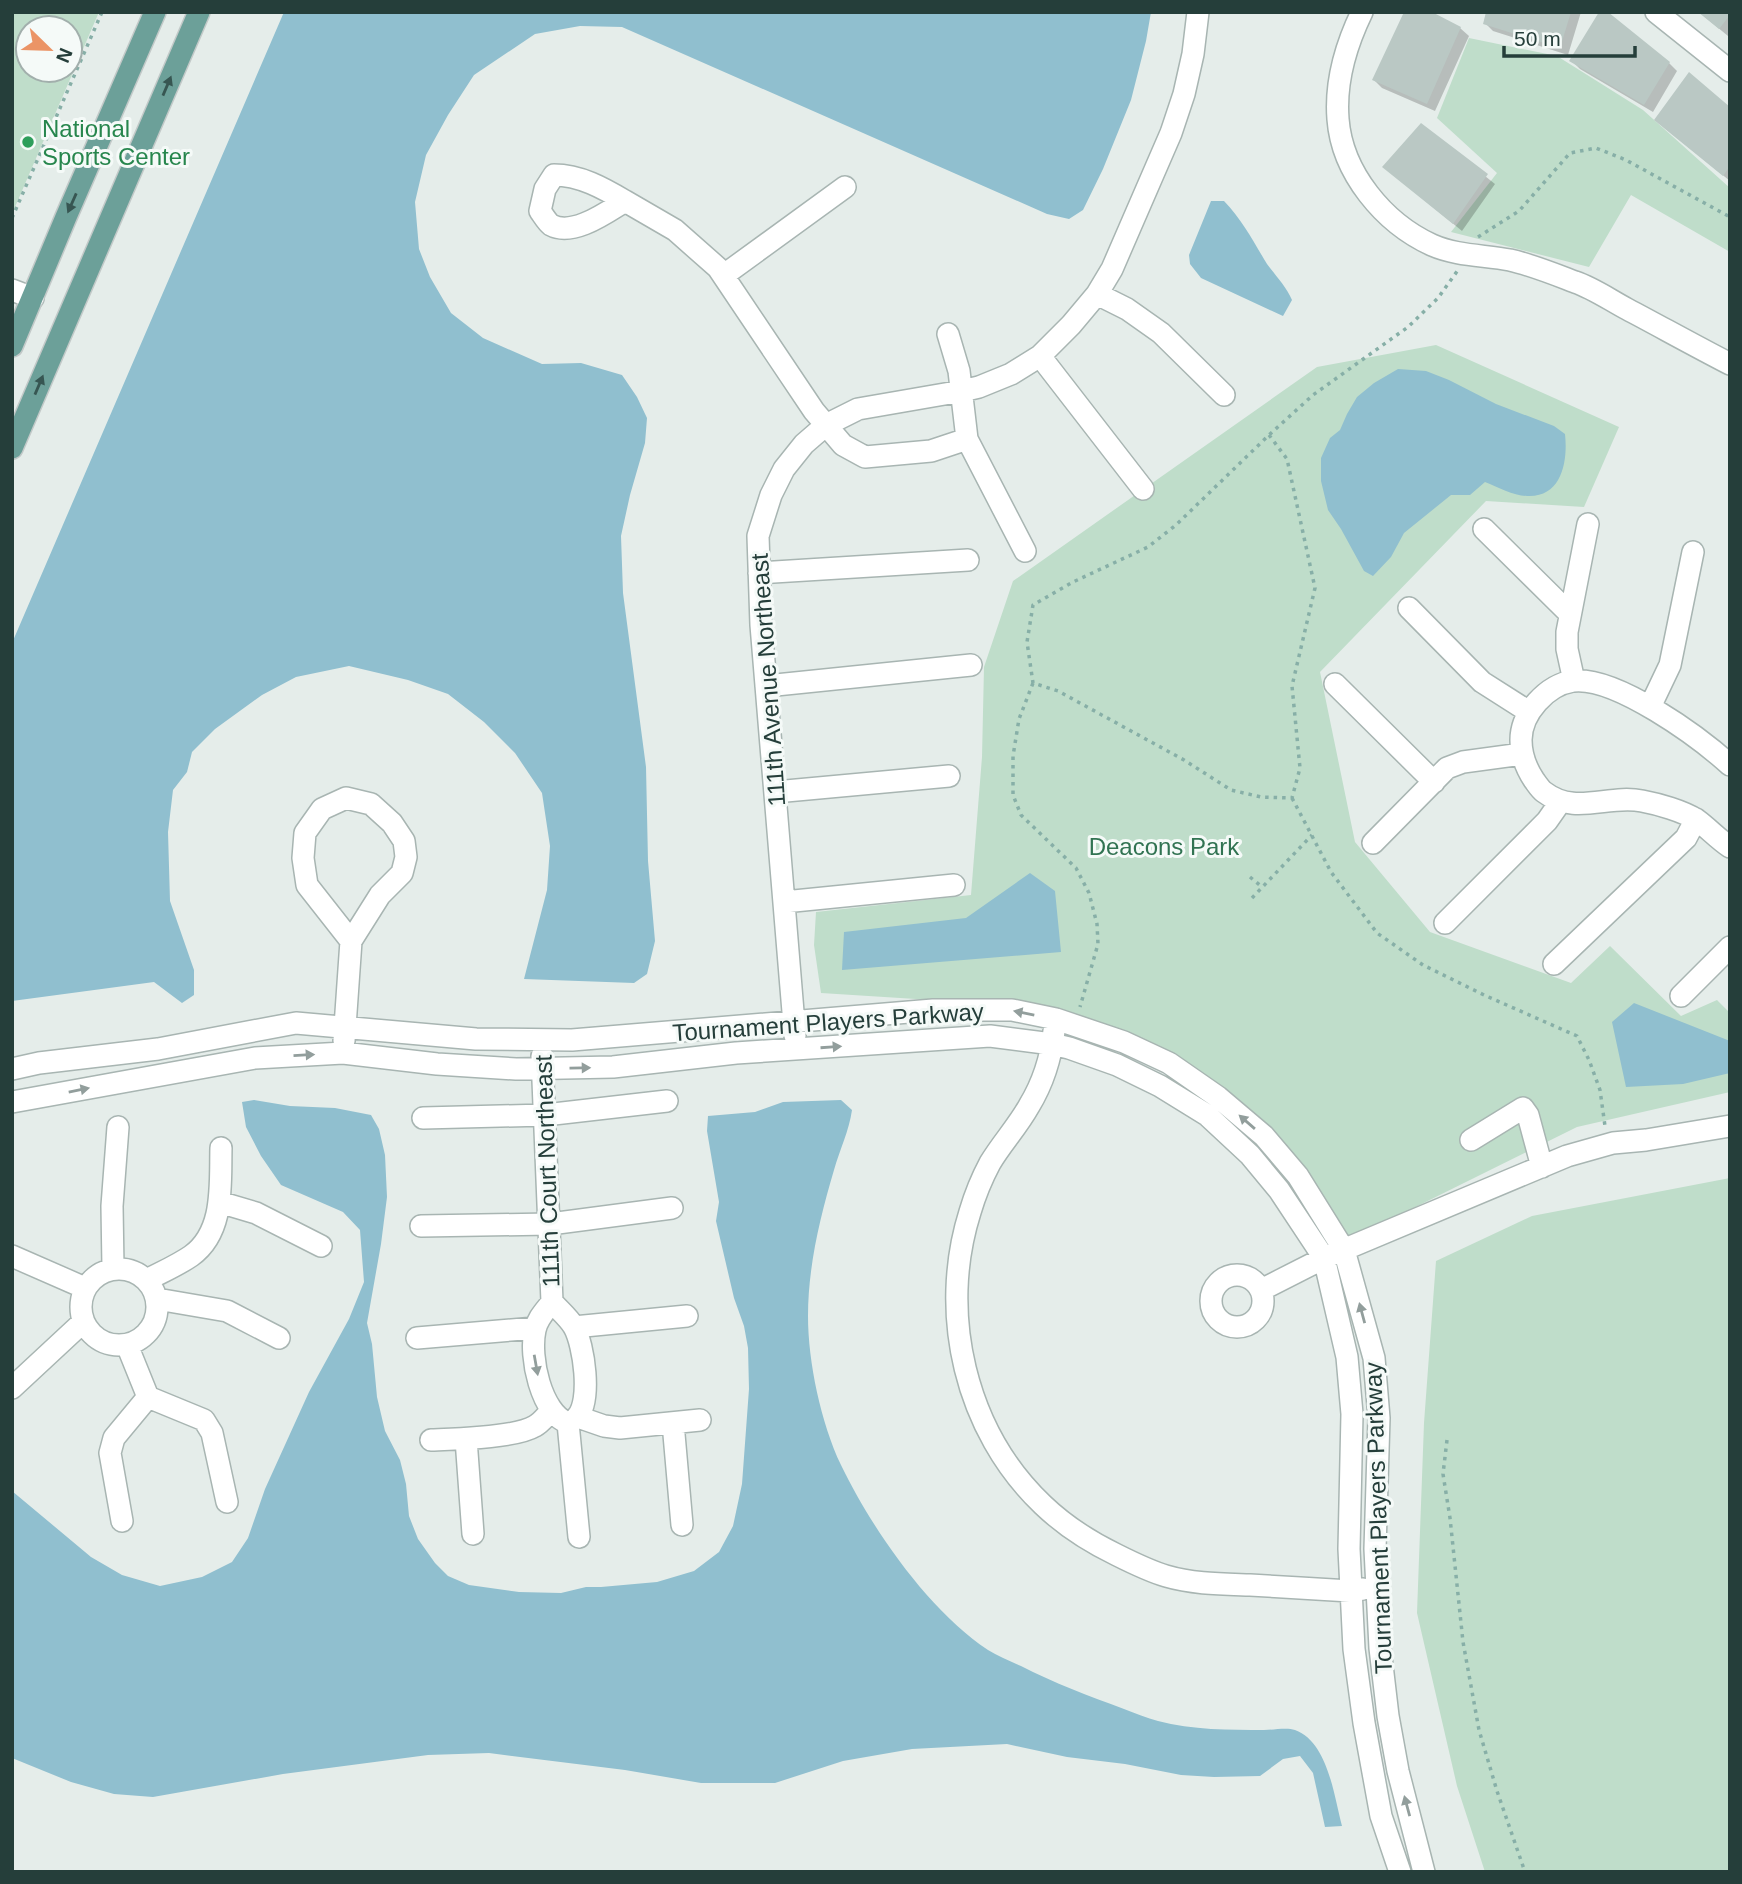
<svg xmlns="http://www.w3.org/2000/svg" width="1742" height="1884" viewBox="0 0 1742 1884" font-family="Arial,sans-serif">
  <rect width="100%" height="100%" fill="#e5edea"/>
  <!-- green -->
  <path fill="#bfddca" fill-rule="evenodd" d="M12,12H99L12,214ZM28,28H70V70H28Z
    M1469,38L1557,56L1643,110L1730,188V252L1631,195L1589,267L1451,232L1497,173L1437,118Z
    M1436,345L1619,427L1584,507L1486,501L1320,672L1355,842L1430,932L1571,983L1610,946L1681,1016L1717,1000L1730,1013V1092L1577,1127L1361,1234L1349,1236L1225,1089L995,1004L821,993L814,945L816,912L971,895L982,757L984,667L1013,581L1317,367Z
    M1730,1178V1872H1485L1457,1786L1417,1613L1424,1423L1436,1261L1532,1216Z"/>
  <!-- water -->
  <path fill="#90bfcf" d="M284,12H1151L1146,41L1131,100L1103,169L1083,210L1069,219L1047,214L622,27L580,26L535,34L474,75L448,115L426,155L415,202L419,249L430,277L451,313L483,338L542,364L581,363L622,375L637,397L647,418L645,443L630,495L621,536L623,593L646,767L648,861L655,941L647,974L634,983L524,979L547,890L550,846L542,793L515,753L484,722L448,694L408,680L349,666L296,677L262,695L215,729L192,752L187,772L173,790L168,832L170,901L194,970V995L182,1003L154,982L12,1001V643Z
    M1211,201H1224C1243,221 1253,241 1267,264C1276,276 1286,286 1292,300L1283,316L1201,278L1190,264L1189,255Z
    M1398,369L1426,371L1449,380L1496,404L1554,426L1565,434C1568,461 1562,498 1527,496C1514,496 1498,487 1485,482L1470,495H1451L1404,533L1391,557L1373,576L1364,571L1341,529L1328,510L1321,481V458L1330,438L1340,430L1347,414L1357,397L1374,383Z
    M1030,873L1055,891L1061,952L842,970L844,932L966,918Z
    M1634,1003L1730,1041V1073L1683,1084L1626,1087L1612,1022Z
    M254,1100L290,1106L335,1108L371,1115L379,1129L385,1155L387,1197L381,1244L367,1323L372,1344L377,1397L385,1431L400,1460L406,1484L409,1516L418,1539L435,1563L448,1576L469,1585L519,1592L561,1593L586,1587H601L657,1582L694,1571L719,1552L733,1526L742,1484L749,1389L748,1348L744,1326L734,1298L716,1221L719,1202L707,1131L708,1116L755,1112L783,1102L841,1100L852,1110C849,1131 840,1149 834,1170C820,1217 808,1267 808,1316C808,1362 821,1423 841,1465C872,1529 928,1610 988,1650C998,1656 1010,1661 1021,1666C1054,1683 1089,1696 1124,1709C1135,1713 1147,1718 1158,1721C1192,1730 1230,1730 1264,1730C1273,1730 1287,1727 1295,1730C1328,1742 1334,1796 1342,1826L1325,1827L1313,1773L1300,1756L1283,1759L1260,1776L1214,1777L1181,1775L1125,1764L1067,1757L1007,1744L912,1749L843,1761L775,1783H701L625,1770L489,1753L428,1755L283,1774L153,1797L114,1794L71,1782L12,1758V1491L91,1557L122,1575L160,1586L202,1577L232,1562L248,1538L265,1489L309,1392L349,1319L364,1282L360,1230L343,1212L281,1185L261,1156L246,1127L242,1102Z"/>
  <!-- shadow -->
  <path fill="#0003" d="M1488,12H1581L1568,55L1493,31L1485,23Z
    M1699,12H1730L1728,36Z
    M1460,28L1469,36L1435,111L1382,88L1374,80Z
    M1572,61L1669,63L1677,71L1653,112L1580,69Z
    M1730,109V181L1665,128Z
    M1421,125L1495,184L1462,231L1384,167Z"/>
  <!-- building -->
  <path fill="#bac8c4" d="M1404,12H1432L1461,27L1427,104L1372,80Z
    M1486,12H1571L1560,48L1483,24Z
    M1599,12H1608L1670,62L1644,105L1569,61Z
    M1698,12H1730V15L1719,29Z
    M1689,72L1730,107V166L1723,176L1654,120Z
    M1421,123L1488,174L1453,224L1382,167Z"/>
  <g fill="none" stroke-linecap="round" stroke-linejoin="round">
    <defs>
      <path id="minor" d="M1362,12C1346,45 1335,81 1338,119C1342,173 1384,223 1432,245C1457,256 1484,255 1510,260C1532,265 1554,274 1575,282C1593,288 1610,300 1627,309C1661,327 1695,346 1730,364
        M1656,12L1730,71
        M554,175C580,175 603,188 625,201C607,212 573,237 551,225C547,222 543,215 540,211L545,189Z
        M625,201L675,230L718,268L814,411L843,445L865,457L931,451L967,439
        M724,275L845,187
        M12,290L33,298
        M1097,294L1127,309L1161,333L1224,395
        M948,334L959,371L967,439L1025,551
        M1040,356L1143,489
        M1484,529L1570,614
        M759,573L968,560
        M1409,608L1482,682L1529,712
        M1574,681L1567,649V632L1588,524
        M1335,684L1434,782
        M766,686L971,665
        M1650,707L1670,665L1693,552
        M1730,765C1699,737 1616,676 1573,681C1547,685 1521,713 1521,740C1521,754 1526,768 1534,780C1537,784 1540,789 1544,792C1575,816 1608,794 1642,801C1658,804 1683,811 1697,820C1708,828 1718,839 1730,847
        M775,792L949,776
        M346,798L371,804L392,823L404,841L406,857L402,873L380,895L351,941L307,885L303,858L305,833L322,809Z
        M1373,843L1447,768L1463,762L1522,754
        M784,902L954,885
        M1445,923L1547,821L1561,801
        M1554,964L1686,838L1696,819
        M1681,996L1730,947
        M1054,1031C1051,1058 1043,1083 1029,1106C1018,1126 1002,1143 990,1163C982,1178 975,1195 970,1212C938,1313 965,1431 1043,1505C1065,1526 1090,1542 1117,1555C1133,1563 1149,1571 1166,1576C1193,1584 1222,1584 1250,1585C1283,1587 1317,1589 1350,1591L1363,1589
        M795,1036L761,625L758,536L771,495L784,469L804,444L826,425L858,409L962,391L979,387L1011,374L1040,356L1071,325L1097,294L1112,269L1171,133L1184,94L1193,54L1198,12
        M344,1041L351,941
        M542,1056L552,1302
        M12,1069L39,1063L158,1049L296,1023L476,1039L572,1040L933,1010H1012L1056,1019L1124,1042L1169,1063L1218,1097L1264,1136L1298,1176L1344,1250L1374,1358L1379,1418L1375,1549L1380,1648L1388,1716L1398,1771L1424,1872
        M12,1102L255,1058L343,1053L437,1064L516,1069L613,1067L736,1053L990,1036L1052,1044L1069,1048L1117,1065L1160,1086L1207,1115L1250,1155L1279,1190L1324,1258L1347,1357L1352,1414L1349,1549L1354,1649L1364,1723L1381,1816L1400,1872
        M423,1118L545,1115L667,1101
        M1471,1140L1523,1108L1528,1115L1542,1167
        M219,1202L256,1213L321,1246
        M421,1226L550,1224L672,1208
        M12,1256L85,1288
        M113,1268L112,1206L118,1127
        M81 1307a38 38 0 1 1 76 0a38 38 0 1 1-76 0Z
        M1211 1301a26 26 0 1 1 52 0a26 26 0 1 1-52 0Z
        M147,1280C162,1272 178,1265 191,1256C225,1232 220,1184 221,1148
        M1261,1290L1324,1258L1567,1156L1613,1143L1646,1140L1730,1126
        M157,1299L227,1311L279,1338
        M552,1302C545,1311 537,1319 535,1330C529,1357 541,1413 568,1423
        M552,1302C559,1310 569,1318 574,1327C584,1345 592,1401 577,1417C575,1420 571,1421 568,1423
        M574,1327L687,1316
        M417,1338L535,1328
        M127,1345L148,1397L204,1420L212,1433L227,1502
        M12,1388L83,1322
        M578,1417L604,1426L620,1428L700,1420
        M568,1423L579,1537
        M673,1423L682,1525
        M466,1439L473,1534
        M431,1440C456,1439 515,1438 535,1426C541,1423 546,1416 551,1411
        M122,1521L110,1453L114,1438L148,1397"/>
      <path id="major" d="M12,346L66,217L155,12
        M12,448L199,12"/>
    </defs>
    <!-- minor casing -->
    <use href="#minor" stroke="#a8b5b2" stroke-width="24"/>
    <!-- major casing -->
    <use href="#major" stroke="#c2c9c8" stroke-width="24"/>
    <!-- path -->
    <path stroke="#87afa7" stroke-width="3.5" stroke-dasharray="3.5 5" stroke-linecap="butt" d="M12,218L102,12
      M1478,237L1519,211L1570,153L1596,148L1626,160L1730,217
      M1269,435L1287,459L1315,588L1292,686L1300,768L1292,798L1261,797L1231,790L1184,760L1058,691L1033,683L1027,642L1033,605L1073,582L1148,547L1176,525L1269,435L1313,395L1408,327L1438,298L1458,270
      M1033,683L1019,719L1013,756V795L1021,815L1076,868L1089,893L1097,924L1098,944L1080,1007
      M1292,798L1331,872L1377,933L1423,965L1484,995L1577,1036L1589,1060L1600,1090L1605,1126
      M1250,877L1262,887
      M1252,898L1312,835
      M1447,1440L1443,1474L1450,1518L1463,1642L1479,1730L1497,1791L1525,1872"/>
    <!-- minor -->
    <use href="#minor" stroke="#fff" stroke-width="21"/>
    <!-- major -->
    <use href="#major" stroke="#6ca099" stroke-width="21"/>
  </g>
  <!-- one-way arrows -->
  <defs><path id="oneway-solid" d="M-6-.8H1V-3.2L6.5 0L1 3.2V.8H-6Z" transform="scale(1.75)"/></defs>
  <g fill="#375652">
    <use href="#oneway-solid" transform="translate(167 86) rotate(-67)"/>
    <use href="#oneway-solid" transform="translate(72 203) rotate(114)"/>
    <use href="#oneway-solid" transform="translate(39 385) rotate(-67)"/>
  </g>
  <g fill="#929e9c">
    <use href="#oneway-solid" transform="translate(1024 1013) rotate(-169)"/>
    <use href="#oneway-solid" transform="translate(831 1047) rotate(-4)"/>
    <use href="#oneway-solid" transform="translate(304 1055) rotate(-3)"/>
    <use href="#oneway-solid" transform="translate(580 1068) rotate(-1)"/>
    <use href="#oneway-solid" transform="translate(79 1090) rotate(-11)"/>
    <use href="#oneway-solid" transform="translate(1247 1122) rotate(-139)"/>
    <use href="#oneway-solid" transform="translate(1362 1313) rotate(-105)"/>
    <use href="#oneway-solid" transform="translate(536 1365) rotate(80)"/>
    <use href="#oneway-solid" transform="translate(1407 1806) rotate(-105)"/>
  </g>
  <!-- markers -->
  <circle fill="#2e9e5b" stroke="#f5faf8" stroke-width="2.5" cx="28" cy="142" r="7"/>
  <g text-anchor="middle" dominant-baseline="central" stroke-width="6" stroke-linejoin="round" paint-order="stroke">
    <!-- leisure labels -->
    <g font-size="24" fill="#27864d" stroke="#f5faf8" text-anchor="start">
      <text x="42" y="128">National<tspan x="42" dy="28">Sports Center</tspan></text>
    </g>
    <!-- street labels -->
    <g font-size="24" fill="#253e3a" stroke="#f5faf8">
      <text transform="translate(768 680) rotate(-94)">111th Avenue Northeast</text>
      <text transform="translate(828 1022) rotate(-4)">Tournament Players Parkway</text>
      <text transform="translate(547 1171) rotate(-92)">111th Court Northeast</text>
      <text transform="translate(1378 1518) rotate(-92)">Tournament Players Parkway</text>
    </g>
    <!-- park labels -->
    <g font-size="24" fill="#317352" stroke="#f5faf8">
      <text x="1164" y="846">Deacons Park</text>
    </g>
  </g>
  <!-- border -->
  <rect width="1742" height="1884" fill="none" stroke="#253e3a" stroke-width="28"/>
  <!-- north arrow -->
  <g transform="translate(49 49) rotate(113)"><circle r="33" fill="#f5faf8" stroke="#a2afac" stroke-width="2"/>
  <path d="M0-5L12 26L0 18L-12 26Z" fill="#eb9466"/>
  <text y="-10" font-size="19" font-weight="bold" text-anchor="middle" fill="#253e3a">N</text>
  </g>
  <!-- scale -->
  <path d="M1504 46v10h131v-10" fill="none" stroke="#253e3a" stroke-width="3.5"/>
  <text x="1514" y="46" font-size="21" fill="#253e3a" stroke="#f5faf8" stroke-width="5" paint-order="stroke">50 m</text>
</svg>
